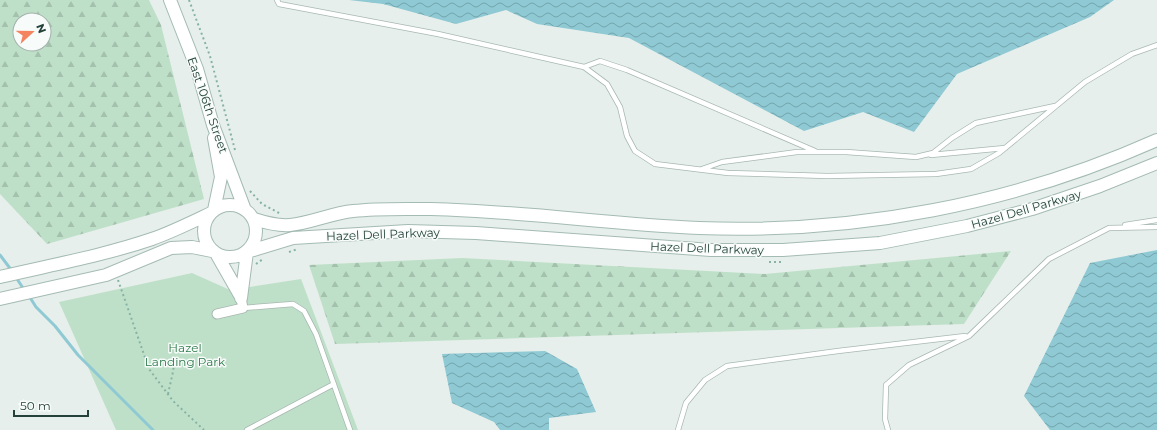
<svg xmlns="http://www.w3.org/2000/svg" width="1157" height="430" viewBox="0 0 1157 430" font-family="Montserrat,sans-serif">
  <defs>
    <pattern id="forest-firs" width="22" height="20" patternUnits="userSpaceOnUse"><rect width="22" height="20" fill="#bfe0c8"/><path d="M5 1l3.5 6h-7zM16 11l3.5 6h-7z" fill="#a4c1ad"/></pattern>
    <pattern id="water-waves" width="16" height="10" patternUnits="userSpaceOnUse"><rect width="16" height="10" fill="#8ec9d4"/><path d="M0 5q4-4 8 0t8 0" fill="none" stroke="#74a5ad"/></pattern>
  </defs>
  <rect width="100%" height="100%" fill="#e6efeb"/>
  <!-- green -->
  <path fill="#bfe0c8" d="M192,273L230,290L301,279L358,430H116L59,302Z"/>
  <!-- forest -->
  <path fill="url(#forest-firs)" fill-rule="evenodd" d="M0,0H149L161,25L204,199L47,244L0,194ZM20,20H44V44H20Z
    M1011,251L964,324L335,344L309,265L462,258L765,274Z"/>
  <!-- water -->
  <path fill="url(#water-waves)" d="M349,0H1114L1090,17L957,74L914,132L863,112L804,131L629,38L537,24L506,10L456,24L383,4Z
    M1157,250V430H1050L1024,396L1090,263Z
    M545,351L577,369L596,412L549,418V430H500L494,422L452,403L442,354Z"/>
  <g fill="none" stroke-linecap="round" stroke-linejoin="round">
    <!-- stream -->
    <path stroke="#8ec9d4" stroke-width="3" d="M0,255L12,271
      M15,276L25,291
      M29,296L36,307L55,326L78,355L153,430"/>
    <defs>
      <path id="lane" d="M277,0L279,4L438,34L584,67L607,84L620,107L627,136L635,151L655,164L728,173L827,176L936,174L971,169L999,153L1085,82L1132,54L1157,45
        M584,67L600,61L627,70L815,151
        M931,155L1005,148
        M702,169L722,162L797,152H846L916,157L933,153L952,138L976,123L1055,106
        M1125,225L1157,220
        M243,308L293,304L304,311L316,334L350,430
        M247,430L334,384
        M678,430L686,403L705,380L727,366L838,351L965,336
        M888,430L885,419L886,385L909,365L969,336L1049,259L1109,228L1157,227"/>
      <path id="street" d="M217,314L243,308L241,298"/>
      <path id="secondary" d="M170,0L197,69L213,125L245,210
        M214,138L221,177L214,210
        M204 231a26 26 0 1 1 52 0a26 26 0 1 1-52 0Z
        M254,219C266,223 277,226 290,225C311,223 332,213 353,211C379,208 405,209 431,209C521,211 609,224 699,228C855,234 1014,204 1157,140
        M217,255L241,297
        M0,277C51,265 102,256 152,239C172,232 192,222 211,213
        M241,298L247,252L293,238L408,231L476,233L711,250H783L880,243L967,226L1032,209L1100,186L1157,163
        M0,299L106,275L171,248L192,247L212,251"/>
    </defs>
    <!-- lane casing -->
    <use href="#lane" stroke="#a8b8b2" stroke-width="6"/>
    <!-- street casing -->
    <use href="#street" stroke="#a8b8b2" stroke-width="11"/>
    <!-- secondary casing -->
    <use href="#secondary" stroke="#a4bbb3" stroke-width="14"/>
    <!-- path -->
    <path stroke="#86b3a5" stroke-width="2" stroke-dasharray="2 3" stroke-linecap="butt" d="M189,0L210,56L235,150
      M250,191L262,204L281,214
      M289,252L298,249
      M769,262H783
      M256,264L263,259
      M118,280L149,369L173,401L204,430
      M168,394L173,372L175,355"/>
    <!-- lane -->
    <use href="#lane" stroke="#fff" stroke-width="4.5"/>
    <!-- street -->
    <use href="#street" stroke="#fff" stroke-width="9"/>
    <!-- secondary -->
    <use href="#secondary" stroke="#fff" stroke-width="12"/>
  </g>
  <g text-anchor="middle" dominant-baseline="central" stroke-width="3" stroke-linejoin="round" paint-order="stroke">
    <!-- street labels -->
    <g font-size="12" fill="#24423a" stroke="#f7fbf9">
      <text transform="translate(208 105) rotate(71)">East 106th Street</text>
      <text transform="translate(1026 209) rotate(-16)">Hazel Dell Parkway</text>
      <text transform="translate(383 234) rotate(-2)">Hazel Dell Parkway</text>
      <text transform="translate(707 248) rotate(2)">Hazel Dell Parkway</text>
    </g>
    <!-- park labels -->
    <g font-size="12" fill="#2d7a4b" stroke="#f7fbf9">
      <text x="185" y="347">Hazel<tspan x="185" dy="14">Landing Park</tspan></text>
    </g>
  </g>
  <!-- north arrow -->
  <g transform="translate(32 32) rotate(69)"><circle r="19" fill="#f7fbf9" stroke="#a3b1ad"/>
  <path d="M0-3L7 15L0 10L-7 15Z" fill="#f4845f"/>
  <text y="-6" font-size="11" font-weight="bold" text-anchor="middle" fill="#24423a">N</text>
  </g>
  <!-- scale -->
  <path d="M14 410v6h74v-6" fill="none" stroke="#24423a" stroke-width="2"/>
  <text x="20" y="410" font-size="12" fill="#24423a" stroke="#f7fbf9" stroke-width="3" paint-order="stroke">50 m</text>
</svg>
